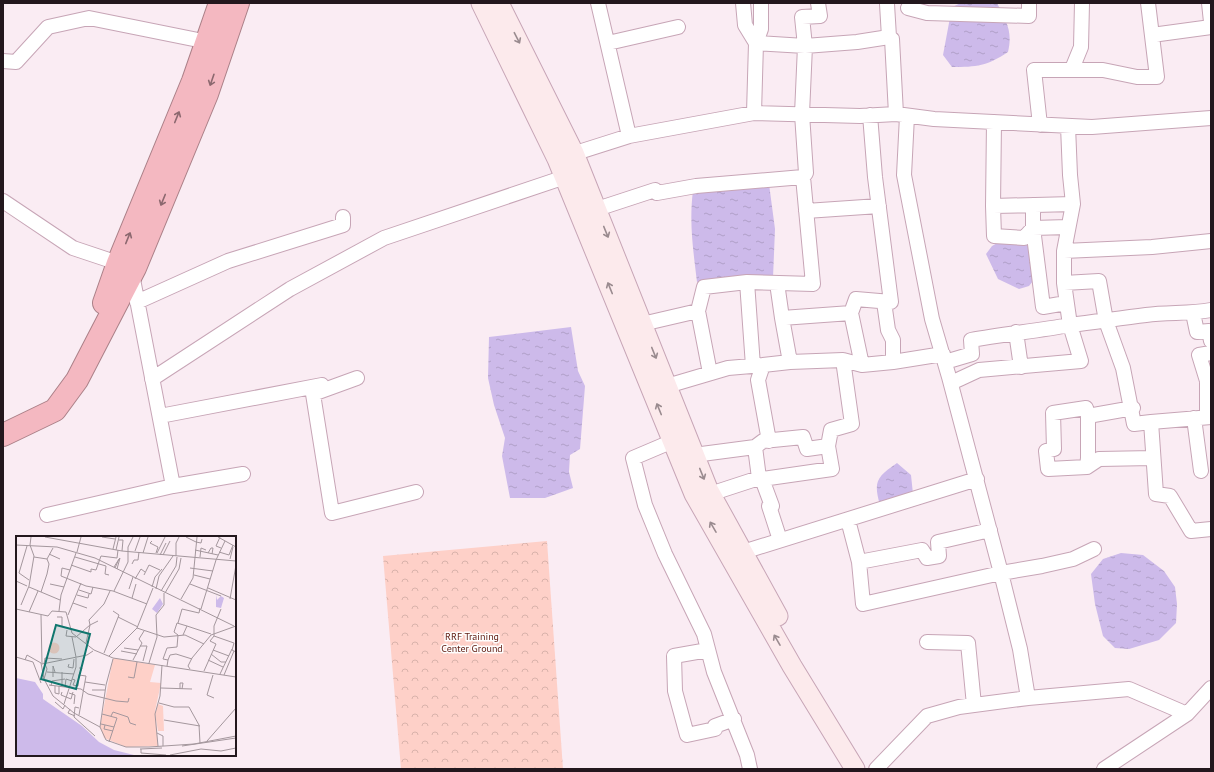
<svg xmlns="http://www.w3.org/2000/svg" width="1214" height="772" viewBox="0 0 1214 772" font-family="'PT Sans',sans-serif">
  <defs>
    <pattern id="park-crowns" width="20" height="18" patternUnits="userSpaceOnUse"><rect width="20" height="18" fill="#fed0c8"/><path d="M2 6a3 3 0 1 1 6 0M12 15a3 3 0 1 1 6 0" fill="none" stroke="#d9b2ab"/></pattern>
    <pattern id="water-ripples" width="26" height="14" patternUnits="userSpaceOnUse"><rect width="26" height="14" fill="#cdbaea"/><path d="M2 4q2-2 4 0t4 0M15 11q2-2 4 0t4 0" fill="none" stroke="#b09fc8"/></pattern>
  </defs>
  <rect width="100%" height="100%" fill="#faecf3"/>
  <!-- park -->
  <path fill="url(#park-crowns)" d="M547,541L563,769H401L383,556Z"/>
  <!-- water -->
  <path fill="url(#water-ripples)" d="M961,3H997C1006,21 1013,31 1008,52C987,66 977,67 952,67L943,55L952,7Z
    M769,184L775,229L773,278H727L697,282C693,248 689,224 693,190Z
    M1001,241L1026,243L1031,252L1033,281L1029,286L1019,289L998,279L986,254L992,246Z
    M571,327L578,371L585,386L580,449L570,455L569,472L573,488L545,498H510L502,456L505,438L494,405L488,378L489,337Z
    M897,463L911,475L913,494L880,505C873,481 877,477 897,463Z
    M1121,553L1143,555L1164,571L1175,587L1177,604L1176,623L1159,640L1129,649L1115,648L1103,636L1095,604L1091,574L1103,559Z"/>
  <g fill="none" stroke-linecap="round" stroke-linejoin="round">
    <defs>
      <path id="street" d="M598,3L629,136
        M743,3L745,25L756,43
        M818,3L820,16L802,17L805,46L857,42L889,37
        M1209,3L1211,22
        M887,4L889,37L892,39L896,114
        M908,8L927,13L1029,16V3
        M1152,35L1211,27
        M608,43L678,27
        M756,43L761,29V3
        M3,61L16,62L48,27L89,18L213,43
        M1072,69L1081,47L1082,3
        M754,113L756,43L805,46L802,114L806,173L803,177
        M907,116L904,175L932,319L949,377L1001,573L1020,649L1028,698
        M994,122L993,206L1073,204
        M1040,125L1034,70H1103L1137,77H1157L1148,3
        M1068,126L1070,175L1073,204L1064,251L1152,247L1211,241
        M566,156L629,136L754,113L860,116L896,114L934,119L1092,127L1211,118
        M3,201L73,248L118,263L132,274L173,486L47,515
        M1033,205V228L1043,307L1066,303
        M993,206L994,236L1024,238L1033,228L1068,227
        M597,209L655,190L657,193L696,186L803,177L813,284L747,282
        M806,211L879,206
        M777,283L782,318L851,313L862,365L843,360
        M1064,283L1099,281L1106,321L1123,368L1134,424L1151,422L1156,494L1170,496L1191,531L1211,529
        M137,302L228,261L343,225V217
        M884,302L888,330L893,340V362L943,354
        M698,311L704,287L747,282L753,366
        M851,313L856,299L891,302L875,177L870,115
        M1193,313L1197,332L1209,331L1211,341
        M782,318L790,362
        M642,324L698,311L710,373
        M1016,332L1021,367
        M945,362L972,354L971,340C1004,334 1037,331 1070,325L1064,283V251
        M763,365L790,362L843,360L852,424L831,430L828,446
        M862,365L893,362
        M357,378L313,394L332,513L416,492
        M152,379L290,289L384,238L574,174
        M951,383L979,370L1081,361L1070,325C1095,322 1121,318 1146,315C1168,312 1190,314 1211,310
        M667,386L728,368L763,365L758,380L769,441
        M1133,408L1088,416L1086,408L1053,413L1054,449L1046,451L1048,469L1087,467L1099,459L1153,458
        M160,416L322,385
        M1207,417V381L1199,355L1211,353
        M1194,418L1201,471
        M1151,422L1211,417
        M673,441L633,458L645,505L665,554L704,634L714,672L747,755L750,769
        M755,447L759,478
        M694,455L755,447L763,441L803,437L807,449L828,446L832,469L762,479
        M1087,467L1088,458V416
        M173,486L243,474
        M710,494L759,478L762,479L772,506H769L780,540
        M848,520L859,562
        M990,530L938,542L939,556L927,558L922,550L859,562L863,604L1001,573L1042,566L1073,559L1094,549
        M743,552L977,479
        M927,642L968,643L974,705
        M708,650L674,656L675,691L687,735L715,729V726L734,719
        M876,769L927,716L959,707L1028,698L1129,689L1187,714
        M1104,769L1187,714L1211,688"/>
      <path id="secondary" d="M481,3L557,159L694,494L792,666L855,769
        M499,3L574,153L708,489L778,616"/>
      <path id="highway" d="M104,303L118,263L193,81L220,3
        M3,435L55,410L77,380L135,268L207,94L238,3"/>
    </defs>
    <!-- street casing -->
    <use href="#street" stroke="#c7a5b6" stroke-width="16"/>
    <!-- secondary casing -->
    <use href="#secondary" stroke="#c7a5b6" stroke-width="21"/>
    <!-- highway casing -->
    <use href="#highway" stroke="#ab8088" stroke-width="24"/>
    <!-- street -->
    <use href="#street" stroke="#fff" stroke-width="14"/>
    <!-- secondary -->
    <use href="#secondary" stroke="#fceaec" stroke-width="19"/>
    <!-- highway -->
    <use href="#highway" stroke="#f4b8c1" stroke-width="22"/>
  </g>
  <!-- one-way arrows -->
  <defs><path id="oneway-shaft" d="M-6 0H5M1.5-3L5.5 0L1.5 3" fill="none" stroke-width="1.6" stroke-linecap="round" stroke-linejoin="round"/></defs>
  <g stroke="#9a8b8f">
    <use href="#oneway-shaft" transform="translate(517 38) rotate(63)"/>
    <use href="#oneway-shaft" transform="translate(606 232) rotate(68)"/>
    <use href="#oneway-shaft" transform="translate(610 288) rotate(-112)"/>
    <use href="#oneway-shaft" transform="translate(654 353) rotate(68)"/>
    <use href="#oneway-shaft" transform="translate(659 409) rotate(-112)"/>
    <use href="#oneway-shaft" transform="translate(702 474) rotate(68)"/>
    <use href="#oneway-shaft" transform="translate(713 527) rotate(-120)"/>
    <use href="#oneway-shaft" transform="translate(777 640) rotate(-120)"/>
  </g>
  <g stroke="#8c686f">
    <use href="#oneway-shaft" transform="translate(212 80) rotate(109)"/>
    <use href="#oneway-shaft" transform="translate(177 117) rotate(-68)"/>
    <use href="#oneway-shaft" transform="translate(163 200) rotate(112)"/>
    <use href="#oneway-shaft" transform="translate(128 238) rotate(-68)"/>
  </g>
  <g text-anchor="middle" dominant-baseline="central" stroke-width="3" stroke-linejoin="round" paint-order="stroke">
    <!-- park labels -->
    <g font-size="10" fill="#632016" stroke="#fefefe">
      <text x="472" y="636">RRF Training<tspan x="472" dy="12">Center Ground</tspan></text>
    </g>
  </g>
  <!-- overview -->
  <g transform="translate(16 536)">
    <rect width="220" height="220" fill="#faecf3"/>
    <path d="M32.5 112a5.5 5.5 0 1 1 11 0a5.5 5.5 0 1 1-11 0ZM97,122L139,129L134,146L145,147L139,175L142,210L110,211L88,202L84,191Z" fill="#fed0c8"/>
    <path d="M142,168L147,170L148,195H142L139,178Z" fill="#fed0c8"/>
    <path d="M200,59L201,64L205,60L208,62L205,72L200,71ZM144,62L147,68L141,77L136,73ZM0,142L19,146L27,158V163L66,190L83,206L98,214L118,219H0Z" fill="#cdbaea"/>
    <path fill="none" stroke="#a4979d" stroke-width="1" d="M29,1L106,15L220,25M86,1L99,3M170,1L180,6L185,7L186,3M202,1L220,11M204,1L200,10L205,12M103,4H107L106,15M136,5L134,7L142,11L140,17M0,9L41,11L79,22L218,90M11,10L3,37L13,44M97,13L100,1M100,14L103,1M179,14L202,19M119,15L124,1M61,16L65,1M203,16L213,19L217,9M127,17L132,1M141,17L149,1M192,17L195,12H197L196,18M33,18L44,23M144,19L150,7M147,19L154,5M160,20V7L163,1M18,21L31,23L37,12M59,21L90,30L89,38L93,39M184,21L185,12L190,14M214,23L217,11M116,28L118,24H122L123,16M55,29L75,36V33L80,34L85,20L101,22L102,14M98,31L103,23L99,32M174,32L197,35M101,33L104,22L103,23M54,34L46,32L45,40L70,50L97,55L131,68M128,39L133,29L144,34M178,39L194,43M119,43L125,33L129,36M0,45L11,50M34,48L48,51M174,48L205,60M13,51L25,56L31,38L33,28L31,23M136,51L139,41L146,33M192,52L220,64M113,53L117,41M140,53L143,40L157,20M63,54L75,58L77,51M98,55L112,26V11L117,1M145,55L160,30L161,21M25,56L44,64M149,57L163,33L165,22M61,59L72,62L73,58M116,62L120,48M165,63L177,42L181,1M214,63L220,29M57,67L71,72M5,69L13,50L18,20L14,9L15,1M0,73L32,80L36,75L50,76L56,97L78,114L97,122L220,141M185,73L200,24L209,5M43,75L45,59L60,17M13,76L22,55M25,79L26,128L71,119L77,115M52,79L65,47M41,81H46V91M102,81L122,91M162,87L166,73L183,77L184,72M121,92L148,101L169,99L188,108M51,94L50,100L60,101L74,89L73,84L88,68L94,55M162,99L158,96L161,87L171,90M167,99L171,90L195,98M198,100L218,107L216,114L220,116M56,101L60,121M70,107L74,89L82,85M124,110H131L127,125M108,112L122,114M197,114L213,120M105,115L121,118M88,117L103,79L97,75M195,118L205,126H210M93,120L121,92L137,52M0,121L17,126L25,147M97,123L90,149L84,191L90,204L110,211H133L178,208L220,200M9,124L11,119L25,127L28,143L37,160L58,177L84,191M117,124L126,107L123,103L128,95M152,124L154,119L160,118L176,123M192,124L207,131M133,127L141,101L140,79L148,69V57M28,128L29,122L46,123M53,128L52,131L57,132L58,123M151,130L152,124L147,123L151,112L161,111L162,99M174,133L172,130L176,122L195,99L220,90M188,135L200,108L194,105L198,100V90L205,73M31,136L58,138M46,136V150M204,138L216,113M197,139L191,159L198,162M208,139L218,115M37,141V130L39,136M112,141L118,142L121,126M28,143L31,133L29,128M56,143L59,144L57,149L62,150L63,139M69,146L89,149M33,149L65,153L72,158L100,165L112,166L113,162M35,150L36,145L49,143M39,150V157L43,158V150M49,151L50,143L56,145M145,152L176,153M164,153V147H167L166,153M76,154H89M46,156L45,159L55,163L57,156M53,157L59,159L58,168M39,166L47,173L49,169M143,167L158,171H173L183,189L184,207M48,168L60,131V122M63,172L59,171L58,181L79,200M54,173L52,177L59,180M86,178L101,182L98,191M63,179L70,140L63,139L66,132H63M95,180L97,176L112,181L114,187L120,189M148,184L184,190M85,188L98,191L93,206M89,189L88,193L97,195M141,197L147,200V210M191,205L220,172M142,210L139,178L144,160L146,129M166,210L220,202M124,213L146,212M125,213V217L150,219M154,219L185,213L205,215L220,212"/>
    <path fill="#0f766e" fill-opacity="0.15" stroke="#0f766e" stroke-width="2" d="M40,89L74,98L60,153L25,143Z"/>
    <rect width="220" height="220" fill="none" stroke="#23171d" stroke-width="2"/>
  </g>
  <!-- border -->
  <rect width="1214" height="772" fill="none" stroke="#23171d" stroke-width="8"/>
</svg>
